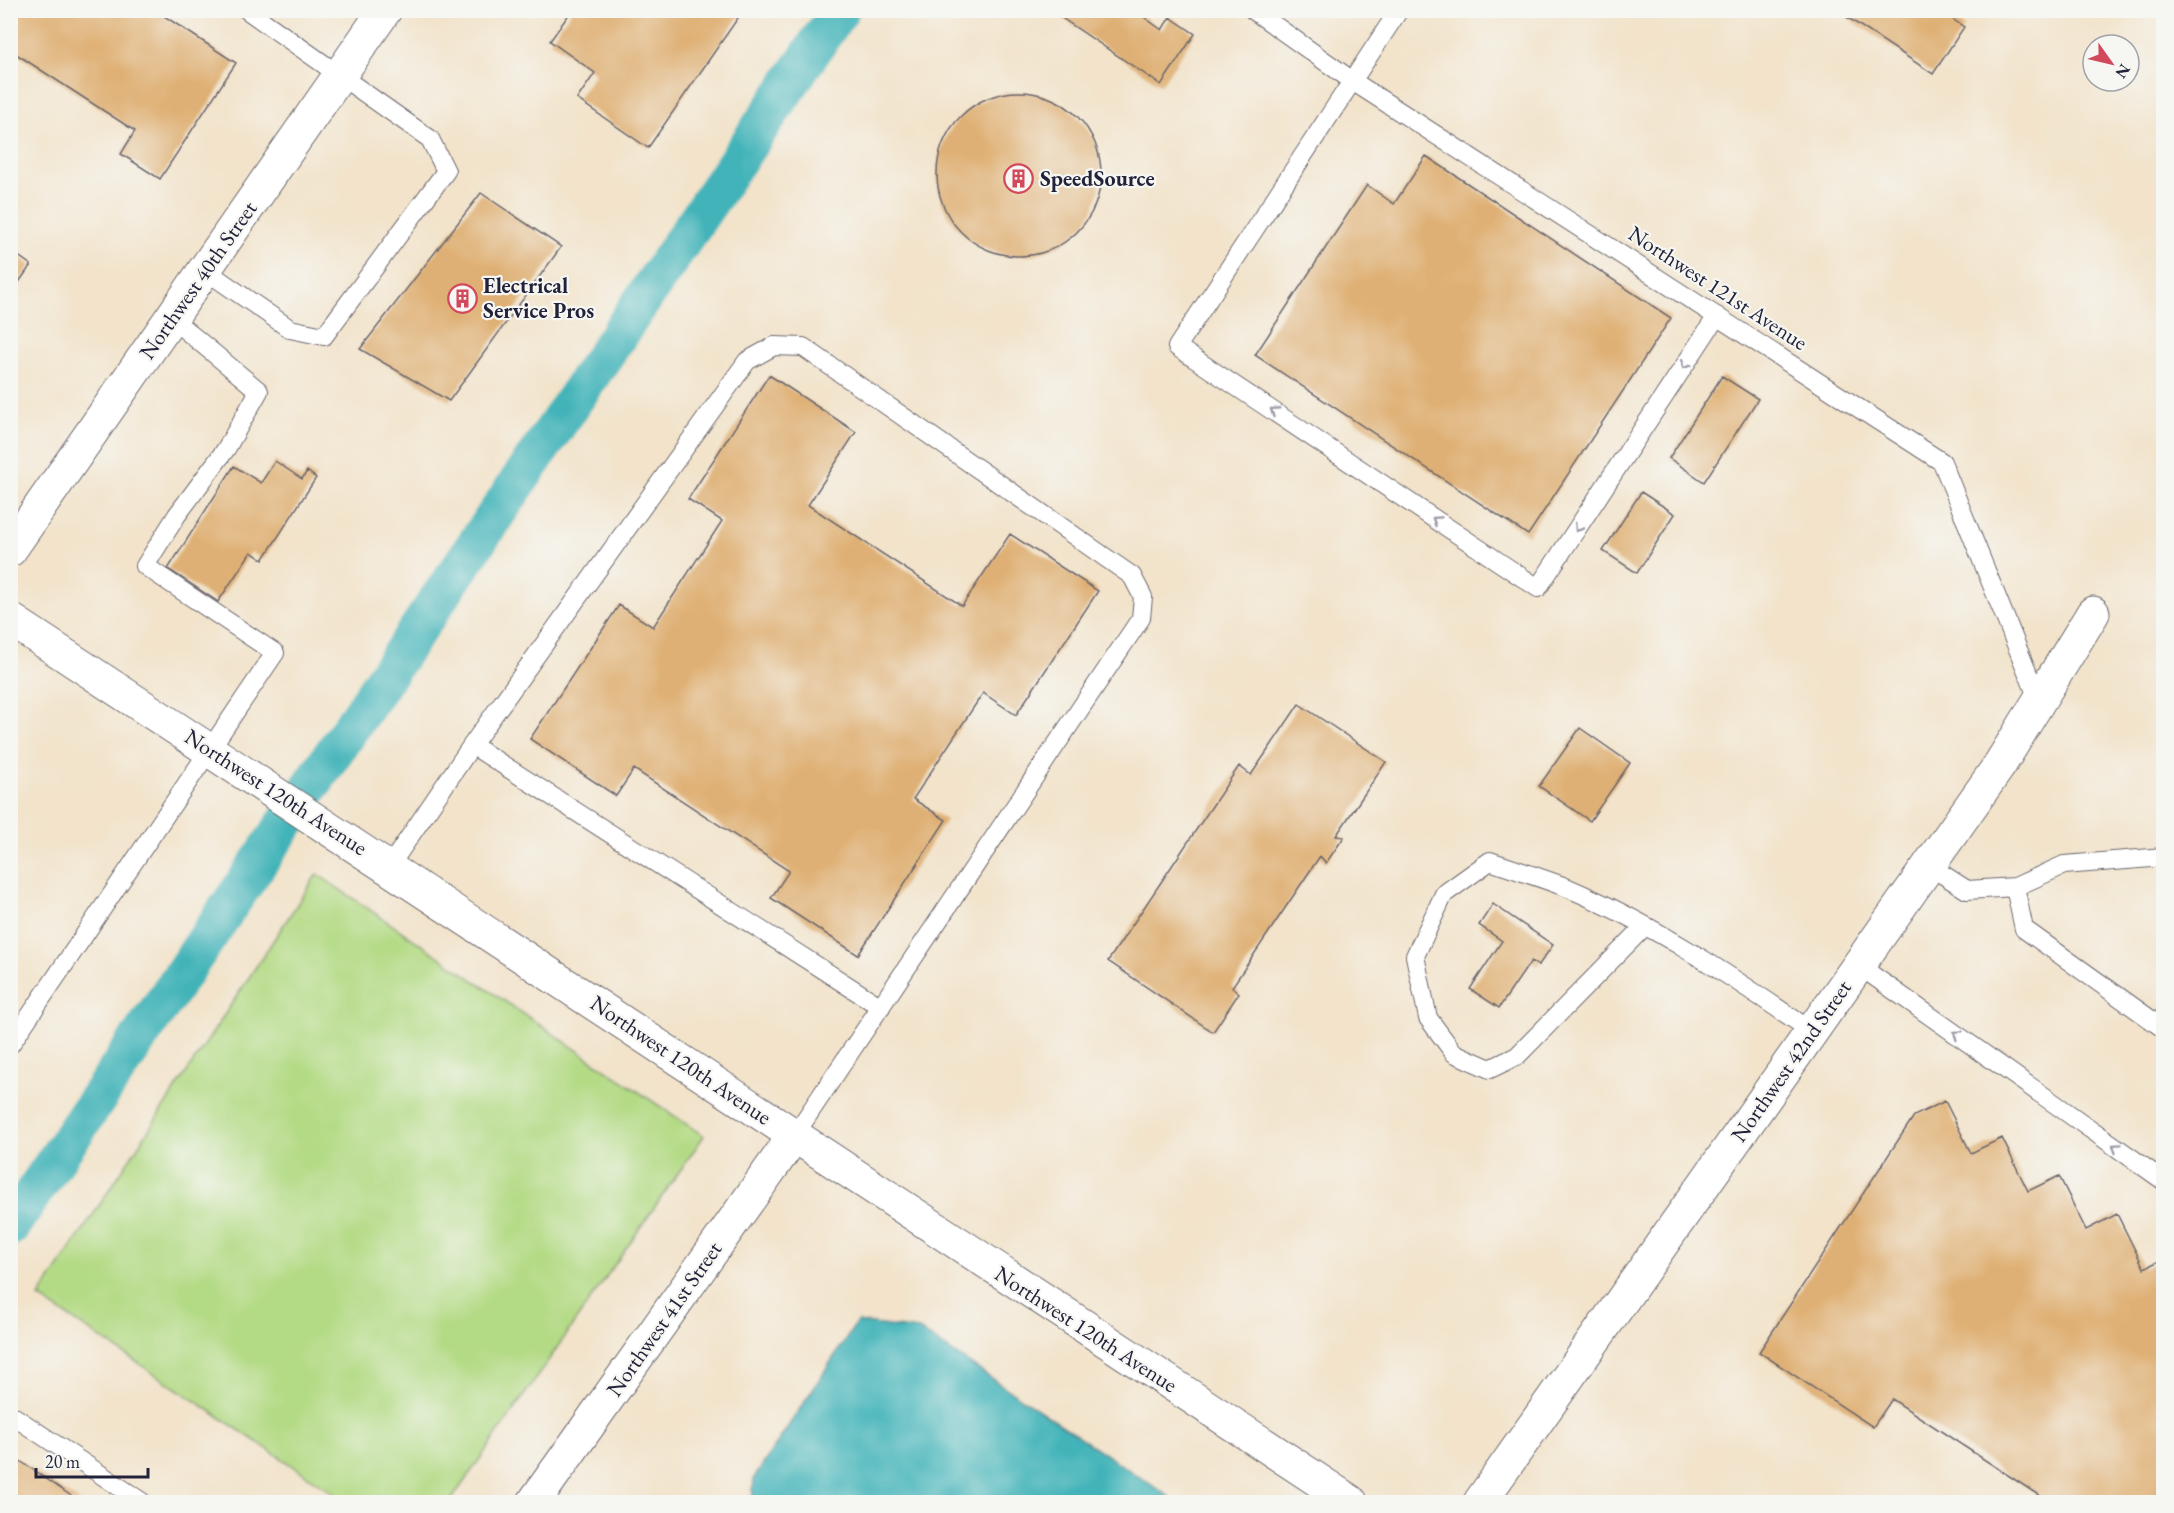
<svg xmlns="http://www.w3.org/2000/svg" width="2174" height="1513" viewBox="0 0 2174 1513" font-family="'EB Garamond',serif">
  <rect width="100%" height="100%" fill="#f6f6f2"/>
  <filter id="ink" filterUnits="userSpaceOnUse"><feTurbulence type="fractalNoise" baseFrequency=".0167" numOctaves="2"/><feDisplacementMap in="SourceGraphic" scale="12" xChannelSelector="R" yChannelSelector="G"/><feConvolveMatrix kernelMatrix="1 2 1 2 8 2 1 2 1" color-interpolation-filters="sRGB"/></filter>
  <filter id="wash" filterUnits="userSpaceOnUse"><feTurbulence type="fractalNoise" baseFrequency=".008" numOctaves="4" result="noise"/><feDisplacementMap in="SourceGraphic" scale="24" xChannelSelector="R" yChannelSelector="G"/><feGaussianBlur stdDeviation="1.35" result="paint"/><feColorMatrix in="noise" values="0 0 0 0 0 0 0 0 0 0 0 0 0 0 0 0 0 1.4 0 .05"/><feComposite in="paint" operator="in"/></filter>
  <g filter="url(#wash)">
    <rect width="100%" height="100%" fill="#f2e3ca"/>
    <!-- green -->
    <path fill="#b3da84" stroke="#6a7e60" stroke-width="1.5" d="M317,874L704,1136L450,1502H347L39,1297Z"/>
    <!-- water -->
    <path fill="#43b4b9" stroke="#326b7a" stroke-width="1.5" d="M857,1322L919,1330L1177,1502H752L754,1478Z"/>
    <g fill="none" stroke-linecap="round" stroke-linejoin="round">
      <!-- canal -->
      <path stroke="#43b4b9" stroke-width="39" d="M10,1227L840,10"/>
    </g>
    <g id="blocks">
      <!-- building -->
      <path fill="#dfb075" d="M10,10H155L236,63L160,179L121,154L135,131L10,50Z
        M572,10H733L740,15L648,148L577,99L595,73L550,41Z
        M1050,10H1134L1162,30L1170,17L1195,34L1161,85Z
        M1836,10H1939L1964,27L1933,74Z
        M937 174a82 82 0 1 1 164 0a82 82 0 1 1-164 0Z
        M1426,156L1671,318L1528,535L1255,355L1367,185L1394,204Z
        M481,193L561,247L449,401L360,349Z
        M10,250L31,265L10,295Z
        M769,375L856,432L808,505L962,606L1010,534L1098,591L1016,715L983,693L913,799L946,820L858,955L771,898L789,871L634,769L616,796L530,739L619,605L653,627L722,521L688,499Z
        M1722,376L1758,399L1704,482L1669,458Z
        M275,461L302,479L307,471L316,478L263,560L251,552L218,602L168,569L234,466L261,483Z
        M1641,492L1675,514L1637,573L1603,551Z
        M1299,704L1386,762L1336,836L1344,837L1326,863L1320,856L1232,987L1239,993L1213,1032L1108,961L1239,766L1251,775Z
        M1580,728L1630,763L1590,821L1539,786Z
        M1493,904L1553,945L1538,966L1531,961L1499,1008L1470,989L1502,941L1479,925Z
        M1945,1101L1971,1153L2002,1138L2028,1191L2059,1176L2086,1230L2117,1214L2144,1268L2164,1259V1502H2049L1892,1399L1873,1427L1759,1352L1914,1116Z
        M10,1454L80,1502H10Z"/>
    </g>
  </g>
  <g filter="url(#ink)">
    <use href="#blocks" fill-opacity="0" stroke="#6b666d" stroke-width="1.5"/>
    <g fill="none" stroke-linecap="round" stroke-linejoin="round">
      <defs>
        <path id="lane" d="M1253,10L1354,82L1942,462L2039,701
          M1399,10L1177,347L1538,588L1717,316
          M205,270L290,329L324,336L446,171L430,139L247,10
          M472,745L881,1007
          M1928,865L1967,890L2015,887L2064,865L2164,857
          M389,867L472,745L747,361L774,346L803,347L1132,576L1143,597L1141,618L794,1136
          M2015,887L2024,929L2164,1029
          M1644,927L1517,1056L1490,1069L1454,1053L1428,1018L1415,956L1444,894L1490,861C1516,870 1542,878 1568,888C1655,925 1734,978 1811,1031
          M1858,965L2164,1181
          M10,1045L275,653L145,566L177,515L226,449L259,391L171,318
          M10,1414L142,1502"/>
        <path id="street" d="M10,550L385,10
          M10,619L1351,1502
          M534,1502L794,1136
          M1480,1502L1999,766L2093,613"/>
      </defs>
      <!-- lane casing -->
      <use href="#lane" stroke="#6b666d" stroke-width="20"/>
      <!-- street casing -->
      <use href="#street" stroke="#6b666d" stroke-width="35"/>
      <!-- lane -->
      <use href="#lane" stroke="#fff" stroke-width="18"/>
      <!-- street -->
      <use href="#street" stroke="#fff" stroke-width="33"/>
    </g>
    <!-- one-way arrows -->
    <defs><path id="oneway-chevron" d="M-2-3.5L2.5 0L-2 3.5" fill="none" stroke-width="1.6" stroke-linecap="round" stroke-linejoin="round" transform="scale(1.5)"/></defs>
    <g stroke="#9c9ca7">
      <use href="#oneway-chevron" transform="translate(1685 365) rotate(123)"/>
      <use href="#oneway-chevron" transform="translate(1274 411) rotate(-146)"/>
      <use href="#oneway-chevron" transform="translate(1436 520) rotate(-146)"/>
      <use href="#oneway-chevron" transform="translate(1578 528) rotate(123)"/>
      <use href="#oneway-chevron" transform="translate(1957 1034) rotate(-145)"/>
      <use href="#oneway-chevron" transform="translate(2116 1147) rotate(-145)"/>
    </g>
  </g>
  <!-- icons -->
  <defs>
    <symbol id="building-ring" viewBox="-11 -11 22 22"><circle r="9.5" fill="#f6f6f2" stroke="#d1495b" stroke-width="1.5"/><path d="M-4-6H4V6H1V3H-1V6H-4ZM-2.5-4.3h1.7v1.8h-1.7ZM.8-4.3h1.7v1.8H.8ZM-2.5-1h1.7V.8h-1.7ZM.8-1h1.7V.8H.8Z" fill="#d1495b"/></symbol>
  </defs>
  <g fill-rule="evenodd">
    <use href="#building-ring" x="1002" y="162" width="33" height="33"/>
    <use href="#building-ring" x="446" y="282" width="33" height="33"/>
  </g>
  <g text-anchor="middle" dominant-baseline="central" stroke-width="4.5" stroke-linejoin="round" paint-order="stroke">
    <!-- poi labels -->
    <g font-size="22" font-weight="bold" fill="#22223b" stroke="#f6f6f2" text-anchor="start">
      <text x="1040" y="178">SpeedSource</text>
      <text x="483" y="285">Electrical<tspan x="483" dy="25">Service Pros</tspan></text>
    </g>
    <!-- street labels -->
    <g font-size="22" fill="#22223b" stroke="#f6f6f2">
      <text transform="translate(198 280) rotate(-55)">Northwest 40th Street</text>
      <text transform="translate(1718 288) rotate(33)">Northwest 121st Avenue</text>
      <text transform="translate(276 792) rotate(33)">Northwest 120th Avenue</text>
      <text transform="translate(681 1060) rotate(34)">Northwest 120th Avenue</text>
      <text transform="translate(1791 1061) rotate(-55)">Northwest 42nd Street</text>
      <text transform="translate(664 1319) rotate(-55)">Northwest 41st Street</text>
      <text transform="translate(1086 1329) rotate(33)">Northwest 120th Avenue</text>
    </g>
  </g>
  <!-- margin -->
  <rect width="2174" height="1513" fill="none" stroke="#f6f6f2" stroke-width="36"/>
  <!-- north arrow -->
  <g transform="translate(2111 63) rotate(124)"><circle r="28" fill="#f6f6f2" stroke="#a1a1a9" stroke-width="1.5"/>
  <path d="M0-4.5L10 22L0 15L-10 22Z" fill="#d1495b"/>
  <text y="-9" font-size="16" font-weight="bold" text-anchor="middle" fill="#22223b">N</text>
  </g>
  <!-- scale -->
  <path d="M36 1468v9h112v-9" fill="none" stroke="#22223b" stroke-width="3"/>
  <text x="45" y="1468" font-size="18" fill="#22223b" stroke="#f6f6f2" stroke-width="4.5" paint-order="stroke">20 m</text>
</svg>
